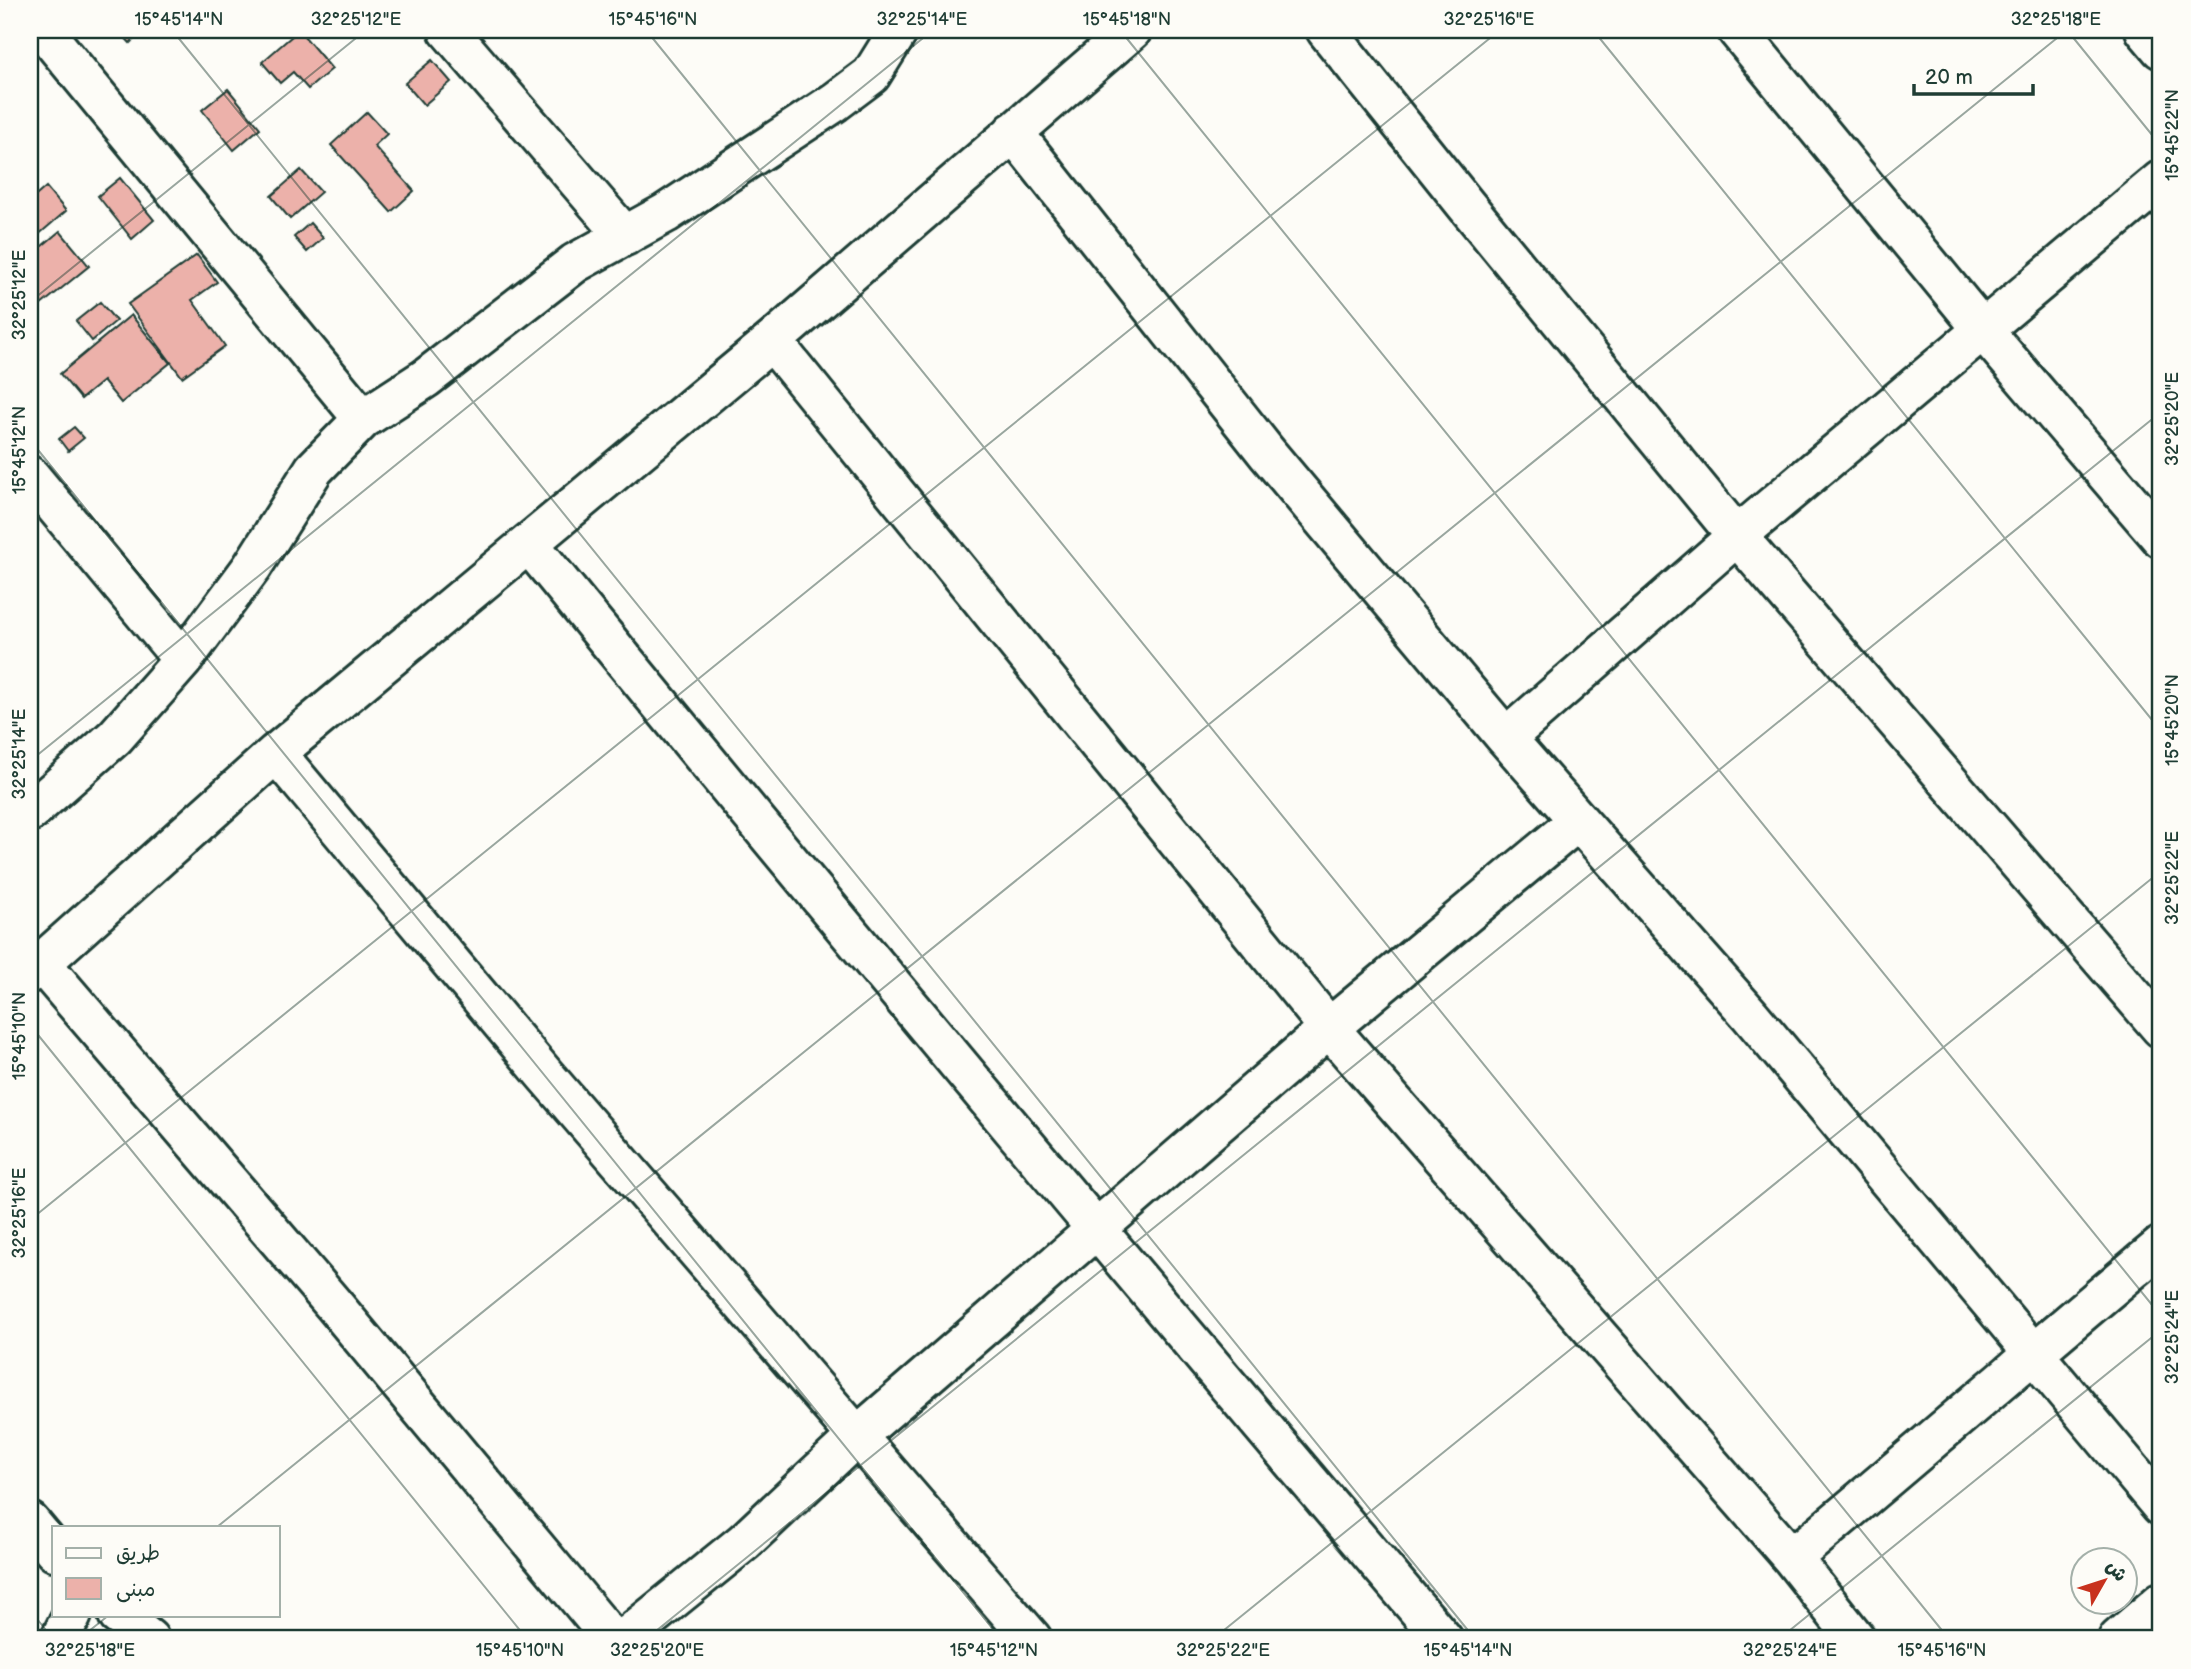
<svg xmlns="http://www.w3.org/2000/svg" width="2191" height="1669" viewBox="0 0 2191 1669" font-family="'Balsamiq Sans','Playpen Sans Arabic',sans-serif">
  <rect width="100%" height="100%" fill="#fdfcf7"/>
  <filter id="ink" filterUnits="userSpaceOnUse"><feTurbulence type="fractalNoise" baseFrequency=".0143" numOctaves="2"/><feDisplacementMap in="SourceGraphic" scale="14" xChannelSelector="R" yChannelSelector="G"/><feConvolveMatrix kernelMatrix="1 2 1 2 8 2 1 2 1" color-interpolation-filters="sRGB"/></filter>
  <g filter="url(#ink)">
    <!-- building -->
    <path fill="#ecb1aa" stroke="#1f3d34" stroke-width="2" d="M121,30H137L140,33L130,43L119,31Z
      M299,30L332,69L308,89L293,72L280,83L262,62Z
      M432,60L451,82L424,105L405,83Z
      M228,89L260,128L234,150L202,110Z
      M367,112L387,134L374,146L414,191L391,212L331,145Z
      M301,170L321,192L290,219L271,196Z
      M120,178L154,220L132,239L98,196Z
      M46,187L66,211L30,242V201Z
      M310,223L323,238L307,252L294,237Z
      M60,231L89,266L30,314V279L40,271L30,256Z
      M197,255L217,282L192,300L225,346L182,377L128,304Z
      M100,302L116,321L92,341L76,321Z
      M131,315L170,363L121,403L103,381L81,399L60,374Z
      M74,427L84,438L68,451L59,439Z"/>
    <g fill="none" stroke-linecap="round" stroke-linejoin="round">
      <defs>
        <path id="minor" d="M43,30L363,419
          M448,30L625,236
          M1326,30L1466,205L1737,536L2161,1028
          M1737,30L1983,330L2161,538
          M2145,30L2161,49
          M1013,132L1267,453L1506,738L1750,1015L2161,1506
          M772,341L1329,1028L1792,1558L1856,1639
          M30,476L183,660L115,737L30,812
          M529,544C830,913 1135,1277 1443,1639
          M183,660L252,567L314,469L363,419L426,378L575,263L666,213L835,102L871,75L899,30
          M1506,738L1737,536L2161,180
          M276,753L545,1075L1032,1639
          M41,963L335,1306L612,1639
          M30,973L276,753L772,341L1132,30
          M30,1522L54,1551
          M1792,1558C1916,1455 2037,1349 2161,1246
          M118,1615L149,1639
          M60,1639L72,1615
          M624,1639L744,1542L857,1436L1329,1028L1578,821
          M2118,1639L2161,1602"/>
      </defs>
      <!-- minor casing -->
      <use href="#minor" stroke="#1f3d34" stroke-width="44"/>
      <!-- minor -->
      <use href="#minor" stroke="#fdfcf7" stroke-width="38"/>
    </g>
  </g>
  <!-- ticks -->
  <path fill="none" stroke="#1f3d34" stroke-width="2" stroke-opacity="0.45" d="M172,30L1475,1639M646,30L1949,1639M1120,30L2161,1316M1593,30L2161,731M2067,30L2161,146M30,302L366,30M30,440L1001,1639M30,761L933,30M30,1025L527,1639M30,1220L1500,30M217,1527L2067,30M30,1610L53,1639M79,1639L109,1615M646,1639L2161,412M1213,1639L2161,871M1779,1639L2161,1330"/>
  <!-- margin -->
  <rect width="2191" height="1669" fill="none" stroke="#fdfcf7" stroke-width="77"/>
  <!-- legend -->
  <rect x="52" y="1526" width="228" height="91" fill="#fdfcf7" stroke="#a4b0a9" stroke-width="2"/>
  <rect x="66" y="1548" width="35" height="10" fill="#fdfcf7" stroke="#a4b0a9" stroke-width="2"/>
  <text x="116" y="1560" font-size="21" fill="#1f3d34">طريق</text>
  <rect x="66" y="1578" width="35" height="21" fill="#ecb1aa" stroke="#a4b0a9" stroke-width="2"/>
  <text x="116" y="1596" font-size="21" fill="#1f3d34">مبنى</text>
  <!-- north arrow -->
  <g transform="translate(2104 1581) rotate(51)"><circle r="33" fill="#fdfcf7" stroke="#a4b0a9" stroke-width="2"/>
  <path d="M0-5L12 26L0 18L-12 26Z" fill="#c8321e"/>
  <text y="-10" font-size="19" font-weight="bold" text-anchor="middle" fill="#1f3d34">ش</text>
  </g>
  <!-- scale -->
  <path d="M1914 84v10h119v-10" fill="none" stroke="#1f3d34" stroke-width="3.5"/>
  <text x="1925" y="84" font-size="21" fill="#1f3d34" stroke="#fdfcf7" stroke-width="5" paint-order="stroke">20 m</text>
  <rect x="38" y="38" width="2114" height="1592" fill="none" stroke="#1f3d34" stroke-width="2.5"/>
  <g font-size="18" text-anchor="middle" fill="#1f3d34">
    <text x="179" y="25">15°45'14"N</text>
    <text x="356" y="25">32°25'12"E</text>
    <text x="653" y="25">15°45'16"N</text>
    <text x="922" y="25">32°25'14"E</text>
    <text x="1127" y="25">15°45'18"N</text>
    <text x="1489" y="25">32°25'16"E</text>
    <text x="2056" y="25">32°25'18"E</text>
    <text transform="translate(2172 135) rotate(-90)" y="6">15°45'22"N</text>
    <text transform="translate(19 295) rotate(-90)" y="6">32°25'12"E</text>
    <text transform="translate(2172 419) rotate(-90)" y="6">32°25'20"E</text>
    <text transform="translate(19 450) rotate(-90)" y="6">15°45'12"N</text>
    <text transform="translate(2172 720) rotate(-90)" y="6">15°45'20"N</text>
    <text transform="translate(19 754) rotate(-90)" y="6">32°25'14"E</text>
    <text transform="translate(2172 878) rotate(-90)" y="6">32°25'22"E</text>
    <text transform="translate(19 1036) rotate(-90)" y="6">15°45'10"N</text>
    <text transform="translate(19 1213) rotate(-90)" y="6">32°25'16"E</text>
    <text transform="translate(2172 1337) rotate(-90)" y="6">32°25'24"E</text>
    <text x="90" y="1656">32°25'18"E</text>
    <text x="520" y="1656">15°45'10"N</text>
    <text x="657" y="1656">32°25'20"E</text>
    <text x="994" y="1656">15°45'12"N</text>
    <text x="1223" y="1656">32°25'22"E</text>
    <text x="1468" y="1656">15°45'14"N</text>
    <text x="1790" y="1656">32°25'24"E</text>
    <text x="1942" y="1656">15°45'16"N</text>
  </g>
</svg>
